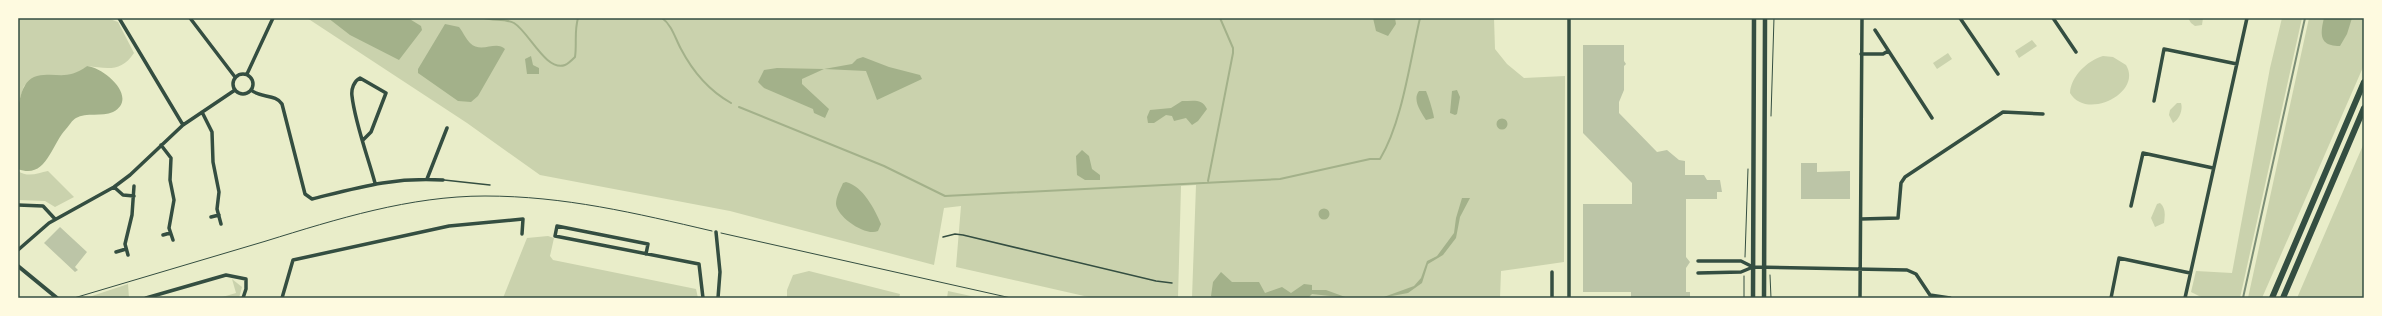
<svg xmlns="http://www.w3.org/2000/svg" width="2382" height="316" viewBox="0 0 2382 316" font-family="'Asap Condensed',sans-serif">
  <rect width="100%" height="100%" fill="#e9edc9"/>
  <!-- green -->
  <path fill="#cad2ad" d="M18,18H107L118,22L134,53C121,73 106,68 87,66L79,73L67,77L38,76L24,86L18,104Z
    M307,18H1494L1495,49L1507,64L1524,78L1565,76L1564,262L1501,271L1500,298H1192L1196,185L1181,186L1178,298H1093L956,267L961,206L944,208L934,265L730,211L540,175L467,123Z
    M2188,18H2203L2202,25L2195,26L2191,23Z
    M2282,18H2302L2240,298H2203L2191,292L2196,271L2232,273L2270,68Z
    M2309,18H2364V65L2262,298H2248Z
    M2032,40L2037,46L2019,58L2015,51Z
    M1948,53L1952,59L1937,69L1933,63Z
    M2103,56L2113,57L2126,65C2143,93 2086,121 2070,93C2071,76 2087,61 2103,56Z
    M2177,103H2181C2183,109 2180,119 2173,123L2169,115L2170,110Z
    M2364,143V298H2297Z
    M18,171C28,178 38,173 48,171L74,197L55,207L45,201L18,200Z
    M2160,203C2166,208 2165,216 2164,223L2155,227L2151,218L2157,204Z
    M548,236L554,238L550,256L553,260L696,289L698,298H503L527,238Z
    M809,271L900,294L899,298H787V290L793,275Z
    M232,279L242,287L239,298H219L236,293Z
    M128,284L129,298H86Z
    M948,291L980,298H947Z"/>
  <!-- water -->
  <path fill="#a3b18a" d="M328,18H408L421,26L422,30L399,60L350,35Z
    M1395,18L1396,24L1388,36L1376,31L1373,18Z
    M2324,18H2352L2347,34L2340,46C2319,46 2320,34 2324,18Z
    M445,24L459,27C463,32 466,39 470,43C481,54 496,40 505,49L478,96L471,102L458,101L418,73V69Z
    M531,56L533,65L539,68V74H527L525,59Z
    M863,57L889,67L920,75L922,79L877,100L866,71L824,69L802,79V84L829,109L825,118L814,113L813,109L764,88L758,82L764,70L777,68L824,69L852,64L857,59Z
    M87,66C105,68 139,98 113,112C102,117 86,112 76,118C72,120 69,126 66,129C51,145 46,180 18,169C18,148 10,82 37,76C58,72 67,81 87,66Z
    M1457,90L1460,97L1457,114L1455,115L1450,113L1452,91Z
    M1419,91H1426C1428,95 1434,114 1434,118L1426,120C1421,112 1412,100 1419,91Z
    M1182,101C1193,101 1202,98 1207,109L1198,121L1192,125L1186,118L1174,121L1172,116L1166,115L1154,123H1148L1147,117L1150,110L1171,108Z
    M1496.5 124a5.5 5.5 0 1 1 11 0a5.5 5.5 0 1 1-11 0Z
    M1082,150L1089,156L1092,169L1100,175V180H1085L1077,175L1076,156Z
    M846,182C863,186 875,210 881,224L878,231C866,237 837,217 836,204C836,197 840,190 843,183Z
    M1462,198H1470L1460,217L1456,238L1443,255L1428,264L1422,283L1408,293L1381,298L1414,286L1421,278L1427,261L1437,256L1454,233L1456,218Z
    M1318.5 214a5.5 5.5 0 1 1 11 0a5.5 5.5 0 1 1-11 0Z
    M1221,272L1232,282H1259L1265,293L1282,287L1291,293L1304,284L1312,285V290H1326L1348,298L1312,294L1308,298H1213L1211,296L1213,282Z"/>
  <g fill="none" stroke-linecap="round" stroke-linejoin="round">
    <!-- stream -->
    <path stroke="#a3b18a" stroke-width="2" d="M484,18C494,21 505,18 514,23C529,32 546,72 565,65C568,64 572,60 575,57C577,44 574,32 578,18
      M662,18C672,25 675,38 681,49C693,72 708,90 731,103
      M739,107L884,166L945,196L1280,179L1370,159H1380C1402,123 1410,61 1420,18
      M1208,181L1233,53V48L1220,18"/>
  </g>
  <!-- building -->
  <path fill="#bcc5a7" d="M1583,45H1624V61L1626,64L1624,66V90L1619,102V113L1657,152L1667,150L1679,160L1685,161V175H1704L1707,180H1720L1722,192H1717V199H1686V257L1690,262L1686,268V292H1690V298H1631V292H1583V204H1632V183L1583,133Z
    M1801,163H1817V172L1850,171V199H1801Z
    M60,227L87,252L75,267L78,270L75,272L44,243Z"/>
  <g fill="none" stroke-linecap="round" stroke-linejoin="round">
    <!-- path -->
    <path stroke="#344e41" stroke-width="1" d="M1771,116L1774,18
      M721,233L1011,298
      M1745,257L1748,169
      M1770,275L1771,298
      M74,298C138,279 202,260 266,241C337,219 410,196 485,196C564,196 635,213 712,231
      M1744,298V276"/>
    <!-- service -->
    <path stroke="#344e41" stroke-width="1.5" d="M444,180L490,185
      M943,237L955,234L963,235L1156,281L1172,283"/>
    <!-- minor -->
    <path stroke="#344e41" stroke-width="3.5" d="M119,18L183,125
      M190,18L235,77
      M1960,18L1998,74
      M2053,18L2076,52
      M1875,30L1932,118
      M1861,54H1883L1888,51
      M233 84a10 10 0 1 1 20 0a10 10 0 1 1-20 0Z
      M247,74L273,18
      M251,90C260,98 276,94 282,104L305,194L312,199C360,187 393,177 443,180
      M2154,101L2164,49L2237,64
      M202,112L212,132L213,162L219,192L217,209L221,224
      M363,140L371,132L386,93L360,78C354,81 351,89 352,96C355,123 368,157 375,183
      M161,145L171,158L170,180L174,200L169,228L173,240
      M427,179L447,128
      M114,187L123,195L134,196
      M18,205L43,206L55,219
      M2131,206L2143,153L2213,168
      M211,217L219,215
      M1861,219L1898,218L1901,183L1905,177L2003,112L2043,114
      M716,232L720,272L718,298
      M163,235L170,233
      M18,250L49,223L114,187L130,175L183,125L235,90
      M116,252L126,249
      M646,254L648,244L557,226L555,236L699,264L703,298
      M128,255L125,244L132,215L134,186
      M1698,261H1741L1753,267L1907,270L1916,274L1930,295L1950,298
      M1552,272V298
      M1698,273L1741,272L1753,267
      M146,298L226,275L246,279V289L243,298
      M282,298L293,260L449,226L523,219L522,234
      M1569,298V18
      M1860,298L1862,18
      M2111,298L2119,258L2190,273
      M2185,298L2247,18"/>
    <!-- tertiary -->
    <path stroke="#344e41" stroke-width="4" d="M18,266L57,298"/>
    <!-- secondary -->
    <path stroke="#344e41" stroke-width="4.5" d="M1753,298L1754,18
      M1764,298L1765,18"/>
    <!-- motorway -->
    <path stroke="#344e41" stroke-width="6" d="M2272,298L2364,82
      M2283,298L2364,108"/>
    <!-- rail -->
    <path stroke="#7c8e77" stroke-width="2" d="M2243,298L2305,18"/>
  </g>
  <!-- border -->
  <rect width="2382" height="316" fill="none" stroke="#fefae0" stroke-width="38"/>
  <rect x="19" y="19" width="2344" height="278" fill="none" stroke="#344e41" stroke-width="1.5"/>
</svg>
